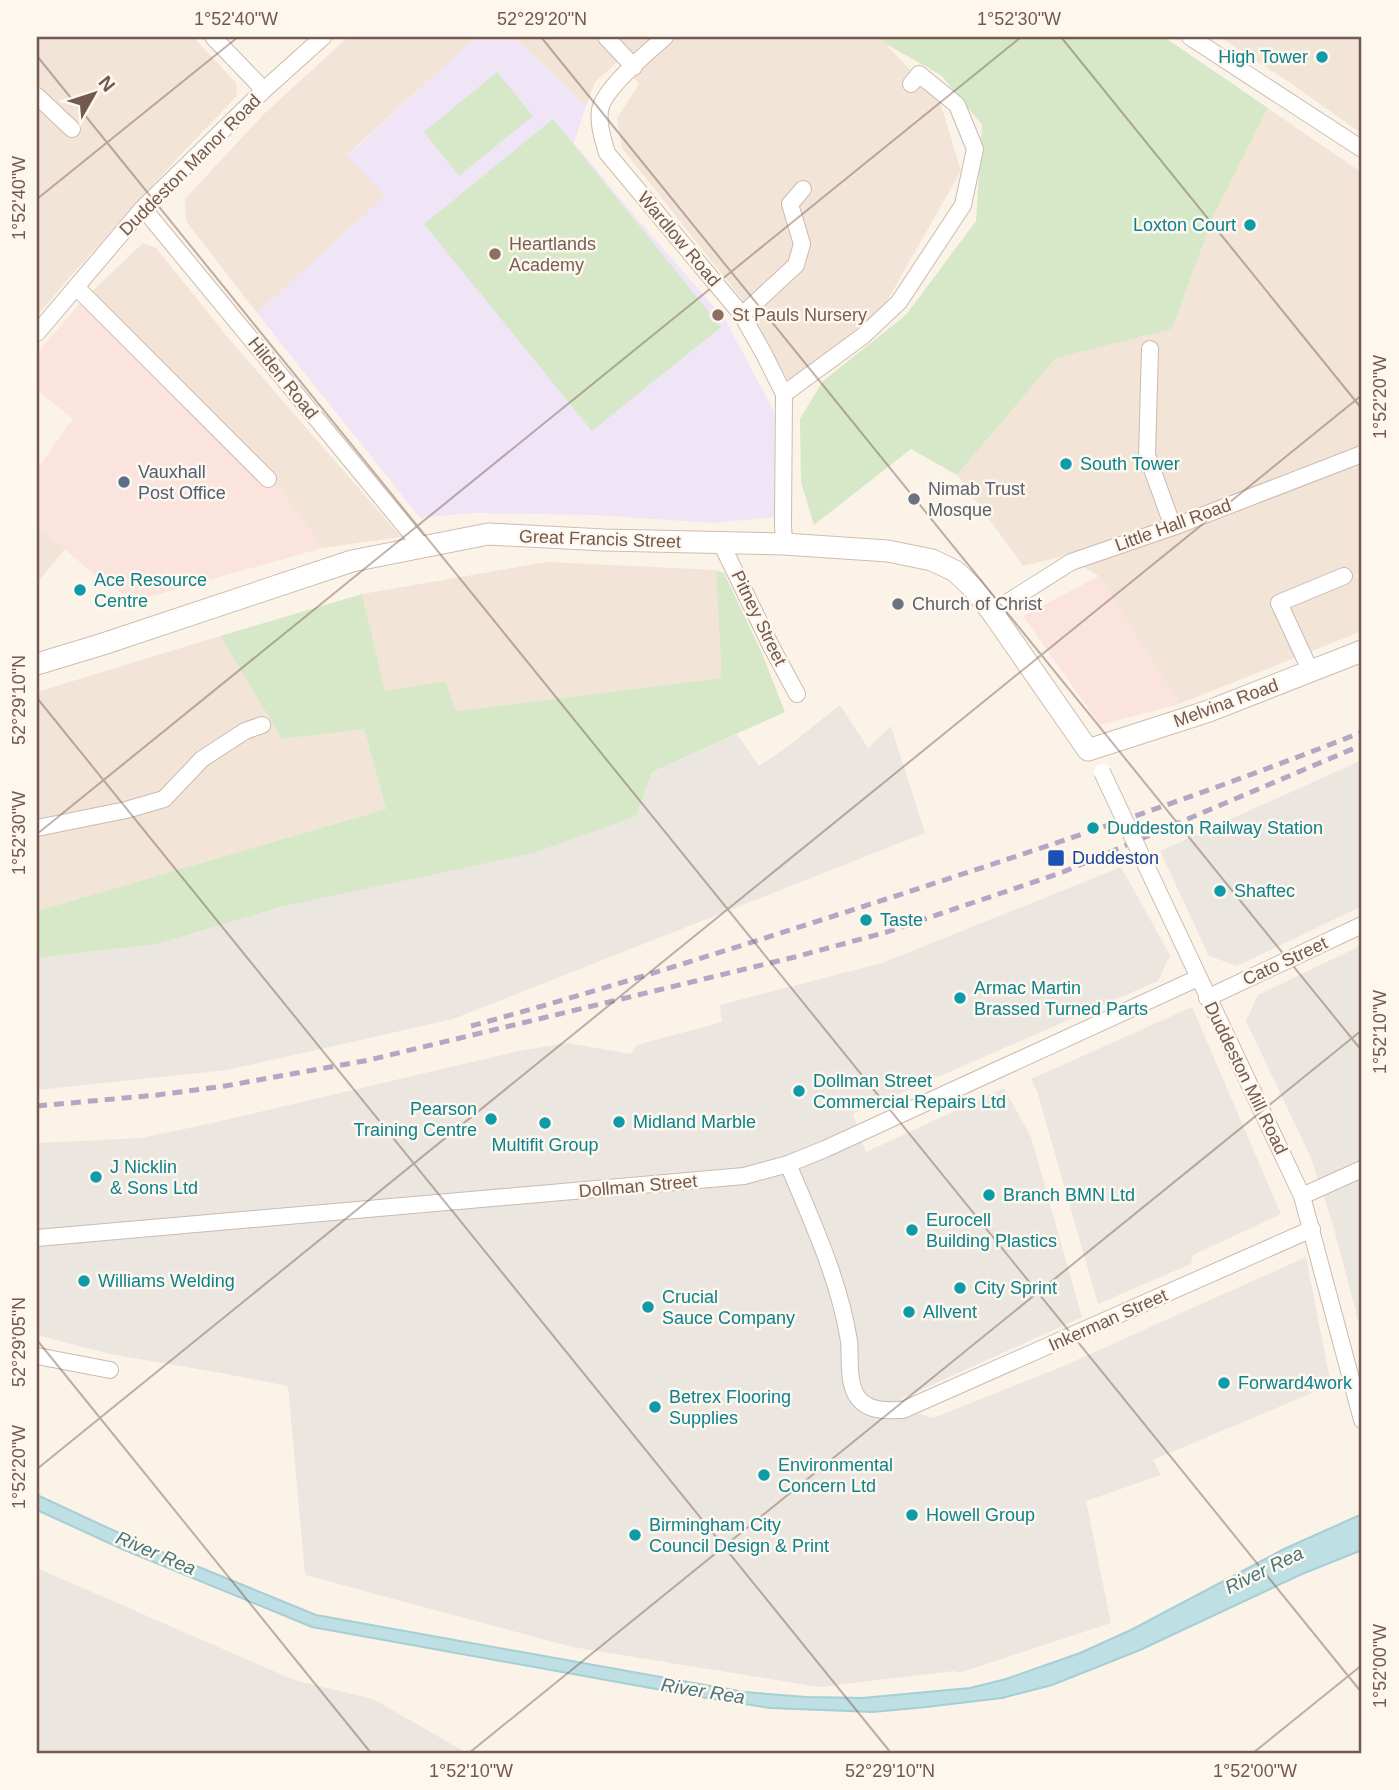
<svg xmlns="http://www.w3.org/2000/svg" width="1399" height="1790" viewBox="0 0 1399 1790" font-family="Arial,sans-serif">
  <rect width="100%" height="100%" fill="#fbf3e8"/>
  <!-- residential -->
  <path fill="#f2e4d7" d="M37,37H193L236,83L237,96L183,152L69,278L37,316Z
    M348,37H476L347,155L385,196L257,313L186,221L185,199L264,114Z
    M514,37H879L940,102L961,171L883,308L790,383L740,297L622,148L617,118L639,84L618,61L595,82L586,106Z
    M1220,37H1362V134L1292,84Z
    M1268,108L1362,173V631L1179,704L1099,576L1064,556L1023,566L957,475L1056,358L1172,329L1214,215Z
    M143,243L156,248L230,340L401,537L323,548L260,461L85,298Z
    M37,526L65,549L37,583Z
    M547,562L716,570L723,678L455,711L445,681L385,692L362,594Z
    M220,636L282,739L364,729L386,809L37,911V692Z"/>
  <!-- commercial -->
  <path fill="#fae4dd" d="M85,298L260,461L323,548L134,601L95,575L37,526V469L73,419L37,390V353Z
    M1099,576L1179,704L1100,725L1023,616Z"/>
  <!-- industrial -->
  <path fill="#ece6e1" d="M840,705L868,748L891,726L925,833L453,1019L227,1070L37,1090V958L157,944L288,905L636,816L652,772L737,734L759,766L791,744Z
    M1362,760V906L1237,966L1209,956L1160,851Z
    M1121,867L1170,955L1158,981L853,1114L866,1152L1004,1088L1031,1137L1082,1317L901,1399L916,1413L933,1418L1059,1368L1306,1257L1331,1385L1153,1460L1161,1475L1086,1501L1111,1623L959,1673L954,1671L819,1687L572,1647L305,1575L288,1386L221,1373L110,1354L37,1335V1143L141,1138L208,1124L518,1051L568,1043L631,1054L637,1045L722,1022L720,1005L882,963Z
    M1362,945V1335L1333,1225L1311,1158L1246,1021L1258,995Z
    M1192,1007L1281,1214L1193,1255L1191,1264L1098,1304L1037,1091L1031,1079Z
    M37,1568L294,1680L373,1699L467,1753H37Z"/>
  <!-- education -->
  <path fill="#f0e4f7" d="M476,37H514L586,106L574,143L616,194L726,321L774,412L775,517L714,523L594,515L472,513L420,518L257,313L385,196L347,156Z"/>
  <!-- green -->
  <path fill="#d6e8c7" d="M879,37H1164L1268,108L1214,215L1172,329L1056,358L957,475L911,449L814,525L801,482L800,419L823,381L906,315L976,221L982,125L941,75L886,44Z
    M497,72L533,116L459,176L424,132Z
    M553,119L721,327L592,431L424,224Z
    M716,570L724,573L761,651L785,712L652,772L636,816L533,853L284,906L157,944L37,958V911L386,809L364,729L282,739L220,636L362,594L385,691L445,681L456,711L722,678Z"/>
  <!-- water -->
  <path fill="#bedfe3" stroke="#a5cfd4" stroke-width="2" d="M37,1495L145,1545L316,1615L744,1692L806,1697L862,1698L970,1688L1006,1679L1080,1653L1131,1630L1284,1549L1362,1514V1550L1302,1574L1140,1650L1052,1685L1002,1698L926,1707L873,1712L770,1708L706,1698L312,1627L122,1549L37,1510Z"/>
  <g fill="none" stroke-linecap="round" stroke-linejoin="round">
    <defs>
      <path id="street" d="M213,37L264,90
        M606,37L634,67
        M665,37C648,52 603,89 600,110C598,125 603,139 607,153L742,315L764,354L784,394L783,524L784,544
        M1190,37L1362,149
        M37,96L72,129
        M143,208L423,548
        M76,287L268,479
        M742,315L796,265L802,244L790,204L803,189
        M37,333L143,208L264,90L323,37
        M1150,349L1147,455L1173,527
        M784,394L863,336L899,302L963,205L975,149L957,105L919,74L911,84
        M721,543L772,648L797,694
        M992,612L1071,562L1173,527L1362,454
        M1311,672L1279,603L1344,576
        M37,828L126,810L164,799L202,759L245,731L262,725
        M1143,859L1302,1196L1362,1420
        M1207,998L1362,925
        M788,1164C812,1222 839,1278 849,1341C851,1359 846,1389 862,1402C873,1412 890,1410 903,1410L1312,1229
        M1302,1196L1362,1169
        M37,1238L744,1176L788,1164L825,1149L1198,978
        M37,1356L110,1370"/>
      <path id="secondary" d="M37,664L103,644L352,561L488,534L604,540L784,544L888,551L932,560L955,571L972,587L992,612L1088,750L1209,711L1362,651"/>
    </defs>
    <!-- street casing -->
    <use href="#street" stroke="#ccbaaf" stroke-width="18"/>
    <!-- secondary casing -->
    <use href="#secondary" stroke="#d1bcaf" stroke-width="23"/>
    <!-- street -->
    <use href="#street" stroke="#fff" stroke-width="16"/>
    <!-- secondary -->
    <use href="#secondary" stroke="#fff" stroke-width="21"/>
    <!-- rail -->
    <path stroke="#b5a7c4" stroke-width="5" stroke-dasharray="10 7" stroke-linecap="butt" d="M471,1026C621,985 769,937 917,889C1067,840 1216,790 1362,732
      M37,1106L157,1095L225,1086L369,1060L795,957L887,932L1063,872L1362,745"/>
    <defs>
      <path id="street-bridge" d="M1102,772L1143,859"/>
    </defs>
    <!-- street-bridge casing -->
    <use href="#street-bridge" stroke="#ccbaaf" stroke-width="18" stroke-linecap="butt"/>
    <!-- street-bridge -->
    <use href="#street-bridge" stroke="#fff" stroke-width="16"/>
  </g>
  <!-- ticks -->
  <path fill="none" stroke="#73594e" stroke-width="2" stroke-opacity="0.45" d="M541,37L1362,1051M1061,37L1362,409M37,56L1362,1693M37,199L238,37M37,698L891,1753M37,834L1021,37M37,1340L371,1753M37,1469L1362,395M469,1753L1362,1030M1253,1753L1362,1665"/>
  <!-- markers -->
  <g fill="#0f9aa8" stroke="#fef7ee" stroke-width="2.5">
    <circle cx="1322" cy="57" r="7"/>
    <circle cx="1250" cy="225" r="7"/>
    <circle cx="1066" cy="464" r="7"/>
    <circle cx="80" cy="590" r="7"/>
    <circle cx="1093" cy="828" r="7"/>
    <circle cx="1220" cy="891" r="7"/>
    <circle cx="866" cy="920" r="7"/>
    <circle cx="960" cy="998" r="7"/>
    <circle cx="799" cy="1091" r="7"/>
    <circle cx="491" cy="1119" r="7"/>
    <circle cx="619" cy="1122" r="7"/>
    <circle cx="545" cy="1123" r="7"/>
    <circle cx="96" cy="1177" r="7"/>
    <circle cx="989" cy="1195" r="7"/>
    <circle cx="912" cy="1230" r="7"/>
    <circle cx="84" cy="1281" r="7"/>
    <circle cx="960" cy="1288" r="7"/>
    <circle cx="648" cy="1307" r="7"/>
    <circle cx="909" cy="1312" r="7"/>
    <circle cx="1224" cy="1383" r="7"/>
    <circle cx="655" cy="1407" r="7"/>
    <circle cx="764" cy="1475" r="7"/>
    <circle cx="912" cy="1515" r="7"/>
    <circle cx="635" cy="1535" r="7"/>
  </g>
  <g fill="#8d6e63" stroke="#fef7ee" stroke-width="2.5">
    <circle cx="495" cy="254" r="7"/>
    <circle cx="718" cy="315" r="7"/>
  </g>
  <circle fill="#5c6f8a" stroke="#fef7ee" stroke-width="2.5" cx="124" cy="482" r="7"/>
  <g fill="#6b7280" stroke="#fef7ee" stroke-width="2.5">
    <circle cx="914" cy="499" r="7"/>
    <circle cx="898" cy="604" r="7"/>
  </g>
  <rect fill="#1a4fb4" stroke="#fef7ee" stroke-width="2.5" x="1047" y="849" width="18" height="18" rx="3.5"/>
  <g text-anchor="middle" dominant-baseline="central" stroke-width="5" stroke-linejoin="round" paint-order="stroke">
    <!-- culture labels -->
    <g font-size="18" fill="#0d838f" stroke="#fef7ee" text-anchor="start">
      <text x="1308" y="57" text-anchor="end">High Tower</text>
      <text x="1236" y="225" text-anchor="end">Loxton Court</text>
      <text x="1080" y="464">South Tower</text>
      <text x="94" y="580">Ace Resource<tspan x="94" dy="21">Centre</tspan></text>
      <text x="1107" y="828">Duddeston Railway Station</text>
      <text x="1234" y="891">Shaftec</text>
      <text x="880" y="920">Taste</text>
      <text x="974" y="988">Armac Martin<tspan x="974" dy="21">Brassed Turned Parts</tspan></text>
      <text x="813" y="1081">Dollman Street<tspan x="813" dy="21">Commercial Repairs Ltd</tspan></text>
      <text x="477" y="1109" text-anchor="end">Pearson<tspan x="477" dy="21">Training Centre</tspan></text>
      <text x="633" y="1122">Midland Marble</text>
      <text x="545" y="1145" text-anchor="middle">Multifit Group</text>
      <text x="110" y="1167">J Nicklin<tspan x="110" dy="21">&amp; Sons Ltd</tspan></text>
      <text x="1003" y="1195">Branch BMN Ltd</text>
      <text x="926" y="1220">Eurocell<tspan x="926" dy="21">Building Plastics</tspan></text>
      <text x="98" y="1281">Williams Welding</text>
      <text x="974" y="1288">City Sprint</text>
      <text x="662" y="1297">Crucial<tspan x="662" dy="21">Sauce Company</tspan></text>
      <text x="923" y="1312">Allvent</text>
      <text x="1238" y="1383">Forward4work</text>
      <text x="669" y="1397">Betrex Flooring<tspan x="669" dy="21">Supplies</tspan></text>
      <text x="778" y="1465">Environmental<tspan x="778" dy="21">Concern Ltd</tspan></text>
      <text x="926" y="1515">Howell Group</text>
      <text x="649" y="1525">Birmingham City<tspan x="649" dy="21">Council Design &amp; Print</tspan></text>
    </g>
    <!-- street labels -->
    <g font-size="18" fill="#73594e" stroke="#fef7ee">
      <text transform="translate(190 165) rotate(-45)">Duddeston Manor Road</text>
      <text transform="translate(679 239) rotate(50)">Wardlow Road</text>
      <text transform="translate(283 378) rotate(51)">Hilden Road</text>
      <text transform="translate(1173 525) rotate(-20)">Little Hall Road</text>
      <text transform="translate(600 539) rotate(2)">Great Francis Street</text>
      <text transform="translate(759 618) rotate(64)">Pitney Street</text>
      <text transform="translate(1226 703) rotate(-20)">Melvina Road</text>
      <text transform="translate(1285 961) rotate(-25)">Cato Street</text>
      <text transform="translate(1246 1078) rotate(64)">Duddeston Mill Road</text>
      <text transform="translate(638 1186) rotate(-5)">Dollman Street</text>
      <text transform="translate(1108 1320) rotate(-24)">Inkerman Street</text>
    </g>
    <!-- education labels -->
    <g font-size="18" fill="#785e54" stroke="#fef7ee" text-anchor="start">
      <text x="509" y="244">Heartlands<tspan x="509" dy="21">Academy</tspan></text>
      <text x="732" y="315">St Pauls Nursery</text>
    </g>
    <!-- service labels -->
    <g font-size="18" fill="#4e5e75" stroke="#fef7ee" text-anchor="start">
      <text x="138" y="472">Vauxhall<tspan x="138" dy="21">Post Office</tspan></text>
    </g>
    <!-- worship labels -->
    <g font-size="18" fill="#5b616d" stroke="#fef7ee" text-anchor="start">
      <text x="928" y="489">Nimab Trust<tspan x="928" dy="21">Mosque</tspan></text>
      <text x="912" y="604">Church of Christ</text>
    </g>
    <!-- transit labels -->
    <g font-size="18" fill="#164399" stroke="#fef7ee" text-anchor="start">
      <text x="1072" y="858">Duddeston</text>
    </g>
    <!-- water labels -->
    <g font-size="19" font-style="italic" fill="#46777e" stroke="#fef7ee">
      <text transform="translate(156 1553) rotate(23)">River Rea</text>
      <text transform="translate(1264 1570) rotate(-26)">River Rea</text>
      <text transform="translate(703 1691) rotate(9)">River Rea</text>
    </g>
  </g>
  <!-- border -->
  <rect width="1399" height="1790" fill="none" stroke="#fef7ee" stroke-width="77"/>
  <!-- north arrow -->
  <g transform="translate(94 94) rotate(51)" stroke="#fef7ee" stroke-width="5" paint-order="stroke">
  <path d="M0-5L12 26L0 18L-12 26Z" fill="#73594e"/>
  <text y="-10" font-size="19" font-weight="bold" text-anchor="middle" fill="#73594e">N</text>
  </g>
  <rect x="38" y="38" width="1322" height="1714" fill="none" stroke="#73594e" stroke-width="2.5"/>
  <g font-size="18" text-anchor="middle" fill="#73594e">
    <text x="236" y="25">1°52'40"W</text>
    <text x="542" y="25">52°29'20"N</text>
    <text x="1019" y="25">1°52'30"W</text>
    <text transform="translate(19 198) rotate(-90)" y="6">1°52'40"W</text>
    <text transform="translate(1380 397) rotate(-90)" y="6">1°52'20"W</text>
    <text transform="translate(19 700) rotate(-90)" y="6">52°29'10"N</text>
    <text transform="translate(19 833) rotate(-90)" y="6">1°52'30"W</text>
    <text transform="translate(1380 1032) rotate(-90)" y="6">1°52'10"W</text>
    <text transform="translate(19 1342) rotate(-90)" y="6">52°29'05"N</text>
    <text transform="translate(19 1467) rotate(-90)" y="6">1°52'20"W</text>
    <text transform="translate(1380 1666) rotate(-90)" y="6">1°52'00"W</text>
    <text x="471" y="1777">1°52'10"W</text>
    <text x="890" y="1777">52°29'10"N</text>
    <text x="1255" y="1777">1°52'00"W</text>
  </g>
</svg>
